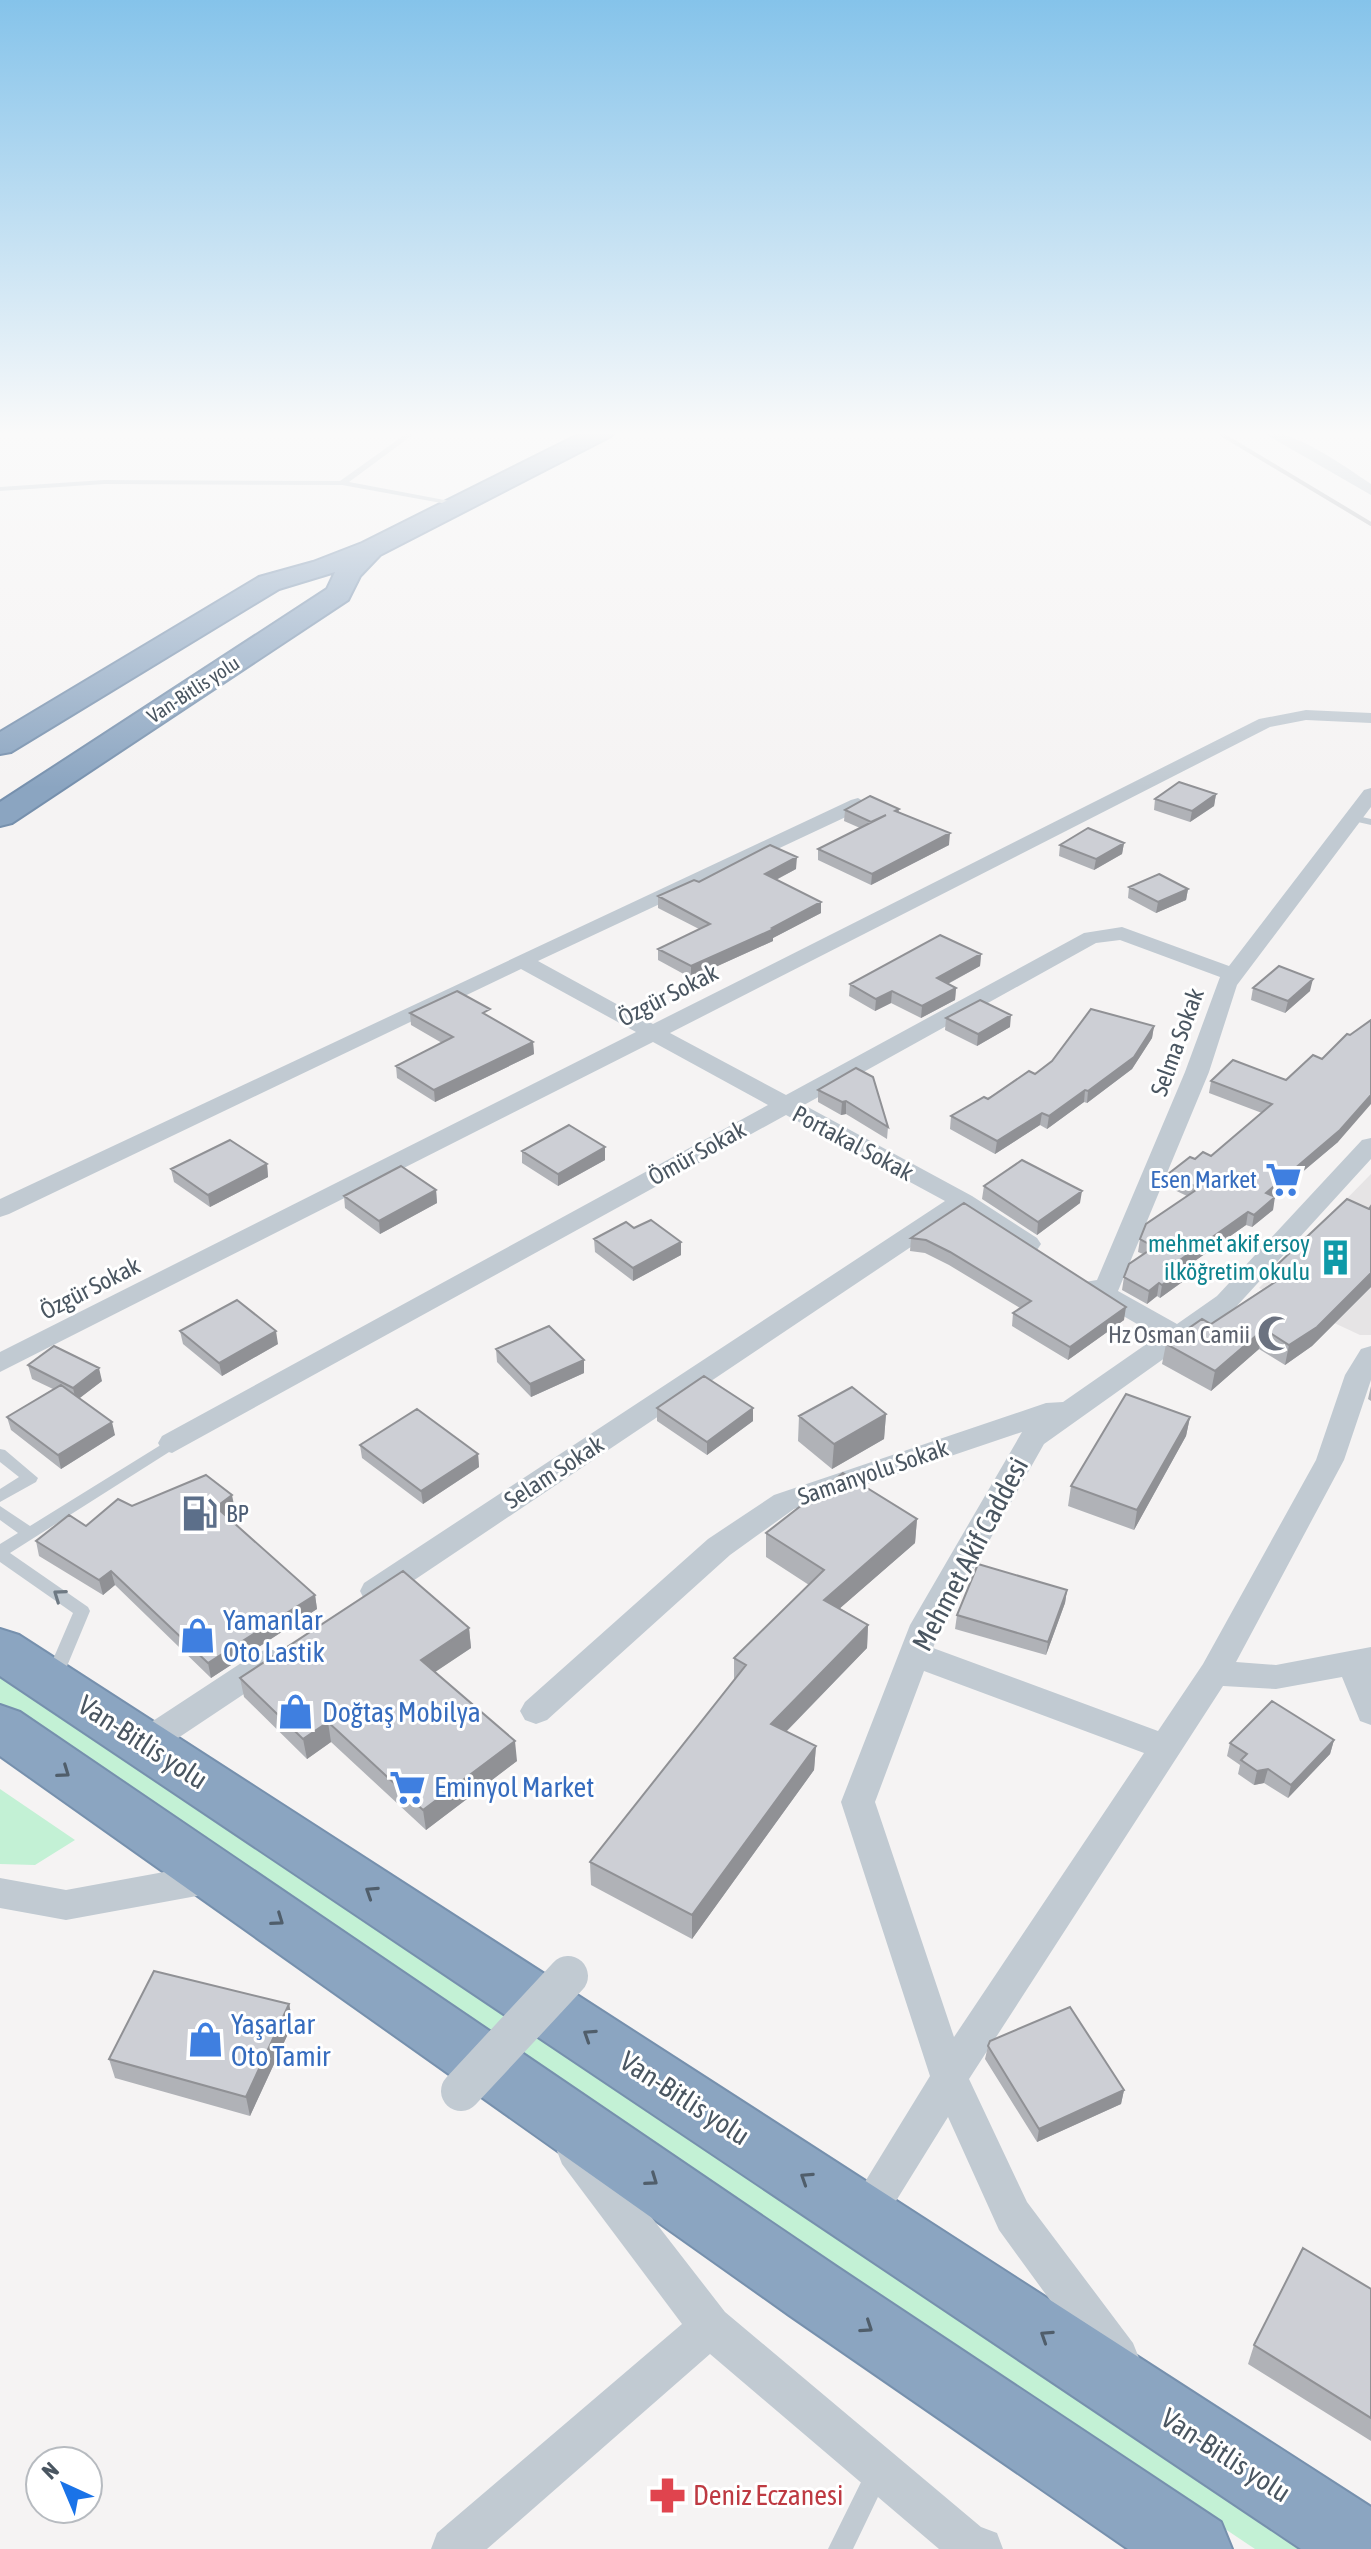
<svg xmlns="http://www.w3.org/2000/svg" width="1371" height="2549" viewBox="0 0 1371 2549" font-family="'Asap Condensed',sans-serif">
  <rect width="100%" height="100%" fill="#f5f3f3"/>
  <!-- education -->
  <path fill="#e6e4e5" d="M1371,1174V1335H1360L1259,1288Z"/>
  <!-- green -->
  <path fill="#c3f1d5" d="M0,1676L1310,2549H1255L0,1708Z
    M0,1789L75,1840L35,1865L0,1864Z"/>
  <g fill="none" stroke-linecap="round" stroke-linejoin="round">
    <defs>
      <path id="highway" d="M586,431H615L611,436L380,555L360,576L348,600L12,823L0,826V802L327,589L335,572L279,589L11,752L0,754V732L259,577L313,562L362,543Z
        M0,1629L19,1635L1371,2507V2549H1301L0,1676Z
        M0,1705L20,1712L837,2267L1221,2522L1232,2549H1128L789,2315L0,1756Z"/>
    </defs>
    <!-- highway casing -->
    <use href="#highway" stroke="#7690ad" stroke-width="4"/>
    <!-- lane -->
    <path fill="#c1cad2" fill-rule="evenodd" d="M410,431H418L349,482L455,502L459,504L458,506L342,485L104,484L0,491V487L104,480L340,481Z
      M1353,815L1371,819V825L1349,820L1348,818Z
      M172,1438L177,1439L180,1443L177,1447L10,1553L88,1607L90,1611L60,1683L54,1685L48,1683L45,1678L73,1613L0,1562V1544L18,1533L0,1520V1506L30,1526Z
      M0,1449L5,1450L38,1478L36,1482L0,1502V1489L19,1477L0,1462Z
      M877,2462L885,2466L889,2474L853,2549H828L869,2466Z"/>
    <!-- street -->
    <path fill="#c1cad2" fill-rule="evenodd" d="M1260,431C1295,430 1342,465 1371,484V495Z
      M1306,710L1371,713V723L1306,720L1270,727L670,1033L786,1095L1084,933L1122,927L1229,966L1364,790L1371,788V807L1237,985L1209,1072L1118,1291L1177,1324L1217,1296L1362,1140L1371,1138V1159L1235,1308L1044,1444L941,1626L933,1648L1158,1731L1203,1664L1316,1460L1345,1375L1361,1349L1371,1346V1380L1344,1460L1236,1662L1276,1665L1371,1647V1725L1360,1721L1342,1677L1276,1689L1223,1686L969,2079L1027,2202L1133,2343L1139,2358L1133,2373L1118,2379L1103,2373L999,2230L948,2117L878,2230L864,2235L850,2230L844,2216L930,2076L841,1802L910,1625L1022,1432L794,1509L730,1555L547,1720L536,1724L525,1720L520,1711L525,1702L708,1539L774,1495L1046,1403L1063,1402L1158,1336L1085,1294L1081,1288L1085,1282L1097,1280L1185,1072L1220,977L1120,940L1096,943L804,1105L972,1196L1037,1238L1041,1244L1037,1250H1019L963,1212L386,1599L375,1602L364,1599L360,1591L364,1583L945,1201L786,1115L172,1453L162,1450L158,1443L162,1436L768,1105L653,1042L0,1372V1352L636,1032L521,969L9,1214L0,1217V1199L851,800L858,798L868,804L865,808L538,961L653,1024L1259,719ZM924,1671L1144,1753L954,2037L875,1802Z
      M269,1649L280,1652L285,1661L280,1670L157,1752L145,1756L133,1752L129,1743L133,1734L258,1652Z
      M213,1863L225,1868L230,1878L225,1888L213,1893L66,1920L0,1908V1878L66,1890Z
      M576,2133L590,2138L725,2312L981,2527L997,2533L1003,2549H939L710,2354L487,2549H431L437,2533L682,2324L562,2164L557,2151L562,2138Z"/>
    <!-- highway -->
    <use href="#highway" fill="#8ba5c1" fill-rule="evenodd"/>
    <!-- rail -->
    <path stroke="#b5b8bd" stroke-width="4" d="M1216,431L1371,524"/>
    <!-- street-bridge -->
    <path stroke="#c1cad2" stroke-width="40" d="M461,2091L568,1976"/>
  </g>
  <!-- wall -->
  <path fill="#b0b2b7" d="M1216,794L1214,806L1190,822L1154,810L1155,799Z
    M899,809V812L949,845L871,885L818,860V849L860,828L844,821L845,810Z
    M1124,843L1122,854L1094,870L1059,856L1060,845Z
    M796,869L776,880L821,902V913L773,938V941L691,978L658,960V949L699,929L658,908V896L699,882Z
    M1129,887L1188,889L1186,900L1156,913L1128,898Z
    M981,954L980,966L948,984L956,988L955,1000L921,1018L891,1003L875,1011L849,996L850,984Z
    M1253,988L1310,991L1285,1013L1251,1000Z
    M410,1013L533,1042L534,1054L435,1102L397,1078L396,1066L442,1043L411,1025Z
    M946,1018L1010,1027L977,1046L945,1030Z
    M1154,1026L1152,1038L1132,1069L1087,1103L1084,1102L1047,1129L1040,1125L995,1154L950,1129L951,1116L1035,1074Z
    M1350,1035L1338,1142L1274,1196L1273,1210L1252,1227L1246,1225L1186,1267L1185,1280L1160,1298L1157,1296L1147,1304L1122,1290L1124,1277L1143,1254L1138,1252L1140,1239L1187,1196L1166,1186L1168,1174L1195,1159L1211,1156L1262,1113L1209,1093L1211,1081L1286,1080L1322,1059Z
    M873,1077L888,1127L887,1139L846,1114L841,1115L818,1102V1090Z
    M605,1147V1160L558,1186L522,1163V1151Z
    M267,1164L268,1177L210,1207L174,1182L171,1169Z
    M984,1186L1080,1203L1037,1235L982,1199Z
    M436,1190L437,1203L380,1234L345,1208L344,1196Z
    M964,1203L1124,1320L1068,1360L1012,1326L1013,1313L1020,1308L949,1265L925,1253L910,1251L911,1238Z
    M1371,1206V1287L1312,1346L1285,1365L1259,1349L1211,1391L1162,1364L1166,1344L1211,1324L1274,1282L1278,1264L1369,1209Z
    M634,1228L681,1242V1255L633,1281L595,1252L594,1239Z
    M180,1331L278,1344L222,1376L183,1344Z
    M496,1349L584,1360V1373L531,1397L497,1362Z
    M28,1365L102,1381L79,1398L115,1435L61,1469L11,1430L7,1417L53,1389L32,1379Z
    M1371,1386V1401L1368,1399Z
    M657,1408H753V1421L707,1455L657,1421Z
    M886,1414L884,1439L832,1469L798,1441L799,1416Z
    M1190,1417L1186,1436L1134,1530L1068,1506L1071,1486Z
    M360,1445L478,1454L479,1467L423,1504L362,1458Z
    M132,1506L235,1510L226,1516L315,1595L317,1609L211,1678L115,1585L103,1595L39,1556L36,1541L86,1526Z
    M917,1519L915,1543L840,1608L868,1625L867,1648L786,1732L816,1746L814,1770L692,1939L591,1885L590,1862L734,1680V1658L809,1585L766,1557V1533Z
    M1067,1590L1065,1603L1046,1655L955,1629L957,1615Z
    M469,1628L471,1648L435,1672L517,1761L426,1830L331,1742L307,1759L244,1697L240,1678Z
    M1334,1740L1330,1754L1288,1798L1264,1783L1254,1785L1238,1774L1240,1765L1227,1756L1230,1743Z
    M289,2004L293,2023L250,2116L115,2078L109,2059Z
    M988,2046L1124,2090L1121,2104L1037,2142L985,2059Z
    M1371,2289V2441L1248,2364L1254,2345Z"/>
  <!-- shaded-wall -->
  <path fill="#909195" d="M1216,794L1214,806L1190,822L1192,811Z
    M950,833L949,845L871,885L872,874Z
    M1124,843L1122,854L1094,870L1096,859Z
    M797,857L796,869L764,886L765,874Z
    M1188,889L1186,900L1156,913L1158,902Z
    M821,902V913L773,938V941L691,978V966L772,928Z
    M981,954L980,966L936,990L937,978Z
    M1313,979L1310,991L1285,1013L1288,1001Z
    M956,988L955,1000L921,1018L922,1006Z
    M892,991L891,1003L875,1011L876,999Z
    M1011,1015L1010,1027L977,1046L978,1034Z
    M1154,1026L1152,1038L1132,1069L1087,1103L1088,1091Z
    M533,1042L534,1054L435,1102L434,1090Z
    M1085,1090L1084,1102L1047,1129L1049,1116Z
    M1371,1095V1104L1338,1142L1263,1205L1266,1193Z
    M846,1101V1114L841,1115L842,1102Z
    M1042,1113L1040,1125L995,1154L997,1141Z
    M605,1147V1160L558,1186V1174Z
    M267,1164L268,1177L210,1207L208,1195Z
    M436,1190L437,1203L380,1234L379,1221Z
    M1082,1191L1080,1203L1037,1235L1038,1222Z
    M1275,1197L1273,1210L1252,1227L1254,1215Z
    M1248,1212L1246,1225L1175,1275L1177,1262Z
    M681,1242V1255L633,1281V1268Z
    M1187,1267L1185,1280L1160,1298L1162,1285Z
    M1371,1273V1287L1312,1346L1285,1365L1289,1345Z
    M1159,1283L1157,1296L1147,1304L1149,1291Z
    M1126,1307L1124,1320L1068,1360L1070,1347Z
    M1264,1329L1259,1349L1211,1391L1215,1371Z
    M276,1331L278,1344L222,1376L219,1363Z
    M584,1360V1373L531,1397L530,1384Z
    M99,1368L102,1381L76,1401L73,1388Z
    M753,1408V1421L707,1455V1442Z
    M886,1414L884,1439L832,1469L834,1444Z
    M1190,1417L1186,1436L1134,1530L1137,1510Z
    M112,1422L115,1435L61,1469L58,1455Z
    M478,1454L479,1467L423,1504L421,1491Z
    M232,1495L235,1510L219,1521L216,1507Z
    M917,1519L915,1543L823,1623L824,1600Z
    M111,1571L115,1585L103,1595L99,1580Z
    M1067,1590L1065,1603L1046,1655L1048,1642Z
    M315,1595L317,1609L211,1678L208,1663Z
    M868,1625L867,1648L770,1748L771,1724Z
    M469,1628L471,1648L423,1680L421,1660Z
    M328,1722L331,1742L307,1759L303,1739Z
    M1334,1740L1330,1754L1288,1798L1291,1785Z
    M515,1741L517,1761L426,1830L423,1810Z
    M816,1746L814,1770L692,1939V1915Z
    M1268,1769L1264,1783L1254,1785L1257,1771Z
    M289,2004L293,2023L250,2116L246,2097Z
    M1124,2090L1121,2104L1037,2142L1039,2129Z"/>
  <!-- building -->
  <path fill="#cdcfd5" stroke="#909195" stroke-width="2" d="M1179,782L1216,794L1192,811L1155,799Z
    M870,796L899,809L895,811L950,833L872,874L818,849L886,815L871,822L845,810Z
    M1088,828L1124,843L1096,859L1060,845Z
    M770,845L797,857L765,874L821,902L772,928L774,929L691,966L658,949L710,924L658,896L694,880L699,882Z
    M1159,874L1188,889L1158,902L1129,887Z
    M940,935L981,954L937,978L956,988L922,1006L892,991L876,999L850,984Z
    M1279,966L1313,979L1288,1001L1253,988Z
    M457,991L490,1009L483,1013L533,1042L434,1090L396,1066L453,1037L410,1013Z
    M980,1000L1011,1015L978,1034L946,1018Z
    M1091,1009L1154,1026L1134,1057L1088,1091L1085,1090L1049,1116L1042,1113L997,1141L951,1116L984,1097L988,1099L1029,1071L1035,1074L1052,1061Z
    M1371,1020V1095L1340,1130L1266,1193L1275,1197L1254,1215L1248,1212L1177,1262L1187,1267L1162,1285L1159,1283L1149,1291L1124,1277L1129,1264L1154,1247L1140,1239L1146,1224L1199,1188L1168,1174L1190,1157L1195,1159L1203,1152L1211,1156L1272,1104L1211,1081L1233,1060L1286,1080L1313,1055L1322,1059L1347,1034L1350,1035Z
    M856,1068L873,1077L888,1127L846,1101L842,1102L818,1090Z
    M569,1125L605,1147L558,1174L522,1151Z
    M230,1140L267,1164L208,1195L171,1169Z
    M1022,1160L1082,1191L1038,1222L984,1186Z
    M401,1166L436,1190L379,1221L344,1196Z
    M1347,1199L1369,1209L1371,1206V1273L1317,1327L1289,1345L1264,1329L1215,1371L1166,1344L1202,1319L1211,1324L1292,1271L1278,1264Z
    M964,1203L1126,1307L1070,1347L1013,1313L1031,1301L950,1252L926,1240L911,1238Z
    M651,1220L681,1242L633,1268L594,1239L626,1222L634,1228Z
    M237,1300L276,1331L219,1363L180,1331Z
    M549,1326L584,1360L530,1384L496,1349Z
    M54,1346L99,1368L73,1388L28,1365Z
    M704,1376L753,1408L707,1442L657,1408Z
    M61,1385L112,1422L58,1455L7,1417Z
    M852,1387L886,1414L834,1444L799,1416Z
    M1126,1394L1190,1417L1137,1510L1071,1486Z
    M417,1409L478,1454L421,1491L360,1445Z
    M843,1473L917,1519L824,1600L868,1625L771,1724L816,1746L692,1915L590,1862L746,1665L734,1658L824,1570L766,1533Z
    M206,1475L232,1495L216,1507L315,1595L208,1663L111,1571L99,1580L36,1541L69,1515L86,1526L118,1499L132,1506Z
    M978,1564L1067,1590L1048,1642L957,1615Z
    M403,1571L469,1628L421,1660L515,1741L423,1810L328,1722L303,1739L240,1678Z
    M1272,1701L1334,1740L1291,1785L1268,1769L1257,1771L1241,1760L1247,1754L1230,1743Z
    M154,1971L289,2004L246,2097L109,2059Z
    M1070,2007L1124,2090L1039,2129L988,2046L990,2041Z
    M1303,2248L1371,2289V2418L1254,2345Z"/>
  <!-- one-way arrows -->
  <defs><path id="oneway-chevron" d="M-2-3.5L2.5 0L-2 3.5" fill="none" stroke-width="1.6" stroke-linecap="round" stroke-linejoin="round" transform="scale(2)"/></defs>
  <use stroke="#6e7983" href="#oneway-chevron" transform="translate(59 1595) rotate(-145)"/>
  <g stroke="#505e6b">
    <use href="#oneway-chevron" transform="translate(64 1772) rotate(35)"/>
    <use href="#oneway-chevron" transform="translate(371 1892) rotate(-147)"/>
    <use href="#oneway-chevron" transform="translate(278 1920) rotate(35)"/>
    <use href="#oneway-chevron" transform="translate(589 2035) rotate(-147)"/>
    <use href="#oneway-chevron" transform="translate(806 2178) rotate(-147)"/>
    <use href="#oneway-chevron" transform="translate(652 2180) rotate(35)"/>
    <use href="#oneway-chevron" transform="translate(867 2327) rotate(34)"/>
    <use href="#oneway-chevron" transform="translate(1046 2336) rotate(-147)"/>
  </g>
  <!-- sky -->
  <linearGradient id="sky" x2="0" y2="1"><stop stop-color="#85c3ea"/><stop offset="0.55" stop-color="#fafafa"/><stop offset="1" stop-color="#fafafa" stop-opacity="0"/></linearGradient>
  <rect width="1371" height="788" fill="url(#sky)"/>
  <!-- icons -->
  <defs>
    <symbol id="supermarket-bare" viewBox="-9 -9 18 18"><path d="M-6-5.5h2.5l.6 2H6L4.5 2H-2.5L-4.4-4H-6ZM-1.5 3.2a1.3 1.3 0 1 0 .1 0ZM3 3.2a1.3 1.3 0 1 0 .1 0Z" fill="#3f7fe0" stroke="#fff" stroke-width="2.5" paint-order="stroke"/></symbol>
    <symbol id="building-bare" viewBox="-9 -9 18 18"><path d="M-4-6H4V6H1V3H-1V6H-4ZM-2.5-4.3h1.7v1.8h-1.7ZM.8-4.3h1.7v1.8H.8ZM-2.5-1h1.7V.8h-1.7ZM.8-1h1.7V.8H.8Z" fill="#0f9aa8" stroke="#fff" stroke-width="2.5" paint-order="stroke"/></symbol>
    <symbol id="mosque-bare" viewBox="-9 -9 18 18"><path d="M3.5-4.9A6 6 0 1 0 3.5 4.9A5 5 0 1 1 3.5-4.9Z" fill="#6b7280" stroke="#fff" stroke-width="2.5" paint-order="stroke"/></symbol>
    <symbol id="fuel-bare" viewBox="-9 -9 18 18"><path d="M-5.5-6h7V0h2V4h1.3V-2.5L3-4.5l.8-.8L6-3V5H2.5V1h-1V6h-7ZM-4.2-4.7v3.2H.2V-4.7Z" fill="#5c6f8a" stroke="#fff" stroke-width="2.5" paint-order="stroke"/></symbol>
    <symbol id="shop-bare" viewBox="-9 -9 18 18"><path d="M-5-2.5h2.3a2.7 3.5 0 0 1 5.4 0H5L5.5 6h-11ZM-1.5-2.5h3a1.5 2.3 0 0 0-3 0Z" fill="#3f7fe0" stroke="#fff" stroke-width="2.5" paint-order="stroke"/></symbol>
    <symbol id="pharmacy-bare" viewBox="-9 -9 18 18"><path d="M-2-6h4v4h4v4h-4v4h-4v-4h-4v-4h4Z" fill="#e0444e" stroke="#fff" stroke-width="2.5" paint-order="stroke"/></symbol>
  </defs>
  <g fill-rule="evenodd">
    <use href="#supermarket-bare" x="1258" y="1154" width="51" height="51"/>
    <use href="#building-bare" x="1310" y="1232" width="51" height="51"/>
    <use href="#mosque-bare" x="1250" y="1308" width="51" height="51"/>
    <use href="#fuel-bare" x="174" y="1488" width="51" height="51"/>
    <use href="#shop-bare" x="172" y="1610" width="51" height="51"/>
    <use href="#shop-bare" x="270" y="1686" width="51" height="51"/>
    <use href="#supermarket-bare" x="382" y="1762" width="51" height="51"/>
    <use href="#shop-bare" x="180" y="2014" width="51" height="51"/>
    <use href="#pharmacy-bare" x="642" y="2470" width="51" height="51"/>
  </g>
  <g text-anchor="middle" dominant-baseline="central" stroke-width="6" stroke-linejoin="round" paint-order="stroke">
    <!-- far-street labels -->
    <g font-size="20" fill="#4a5661" stroke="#fff">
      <text transform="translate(193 689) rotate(-33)">Van-Bitlis yolu</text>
    </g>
    <!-- street labels -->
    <g font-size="24" fill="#4a5661" stroke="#fff">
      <text transform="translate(668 995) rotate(-27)">Özgür Sokak</text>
      <text transform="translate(1177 1042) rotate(-70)">Selma Sokak</text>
      <text transform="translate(853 1143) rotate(28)">Portakal Sokak</text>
      <text transform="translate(697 1153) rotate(-29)">Ömür Sokak</text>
      <text transform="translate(90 1288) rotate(-27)">Özgür Sokak</text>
      <text transform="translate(554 1472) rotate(-33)">Selam Sokak</text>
      <text transform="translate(873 1472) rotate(-19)">Samanyolu Sokak</text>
    </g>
    <!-- shop labels -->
    <g font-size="24" fill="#366cbe" stroke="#fff" text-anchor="end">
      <text x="1257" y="1179">Esen Market</text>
    </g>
    <!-- culture labels -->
    <g font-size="24" fill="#0d838f" stroke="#fff" text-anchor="end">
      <text x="1310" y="1243">mehmet akif ersoy<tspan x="1310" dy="28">ilköğretim okulu</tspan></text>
    </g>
    <!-- worship labels -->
    <g font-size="24" fill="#5b616d" stroke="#fff" text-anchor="end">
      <text x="1250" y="1334">Hz Osman Camii</text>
    </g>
    <!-- service labels -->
    <g font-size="24" fill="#4e5e75" stroke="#fff" text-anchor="start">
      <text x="226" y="1513">BP</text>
    </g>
    <!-- near-street labels -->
    <g font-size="28" fill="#4a5661" stroke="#fff">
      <text transform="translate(970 1554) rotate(-62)">Mehmet Akif Caddesi</text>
      <text transform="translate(143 1742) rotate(33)">Van-Bitlis yolu</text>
      <text transform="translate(685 2098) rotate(33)">Van-Bitlis yolu</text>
      <text transform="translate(1226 2455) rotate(33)">Van-Bitlis yolu</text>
    </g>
    <!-- near-shop labels -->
    <g font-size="28" fill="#366cbe" stroke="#fff" text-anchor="start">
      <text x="223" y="1620">Yamanlar<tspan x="223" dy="32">Oto Lastik</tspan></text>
      <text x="322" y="1712">Doğtaş Mobilya</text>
      <text x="434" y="1787">Eminyol Market</text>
      <text x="231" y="2024">Yaşarlar<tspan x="231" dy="32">Oto Tamir</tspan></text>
    </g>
    <!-- near-health labels -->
    <g font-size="28" fill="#be3a42" stroke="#fff" text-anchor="start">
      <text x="693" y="2495">Deniz Eczanesi</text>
    </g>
  </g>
  <!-- north arrow -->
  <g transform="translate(64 2485) rotate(316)"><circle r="38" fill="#ffffff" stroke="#b7bbc0" stroke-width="2"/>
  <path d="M0-6L14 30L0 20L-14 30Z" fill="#1a73e8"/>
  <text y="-12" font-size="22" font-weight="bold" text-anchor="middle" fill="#4a5661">N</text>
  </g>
</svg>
